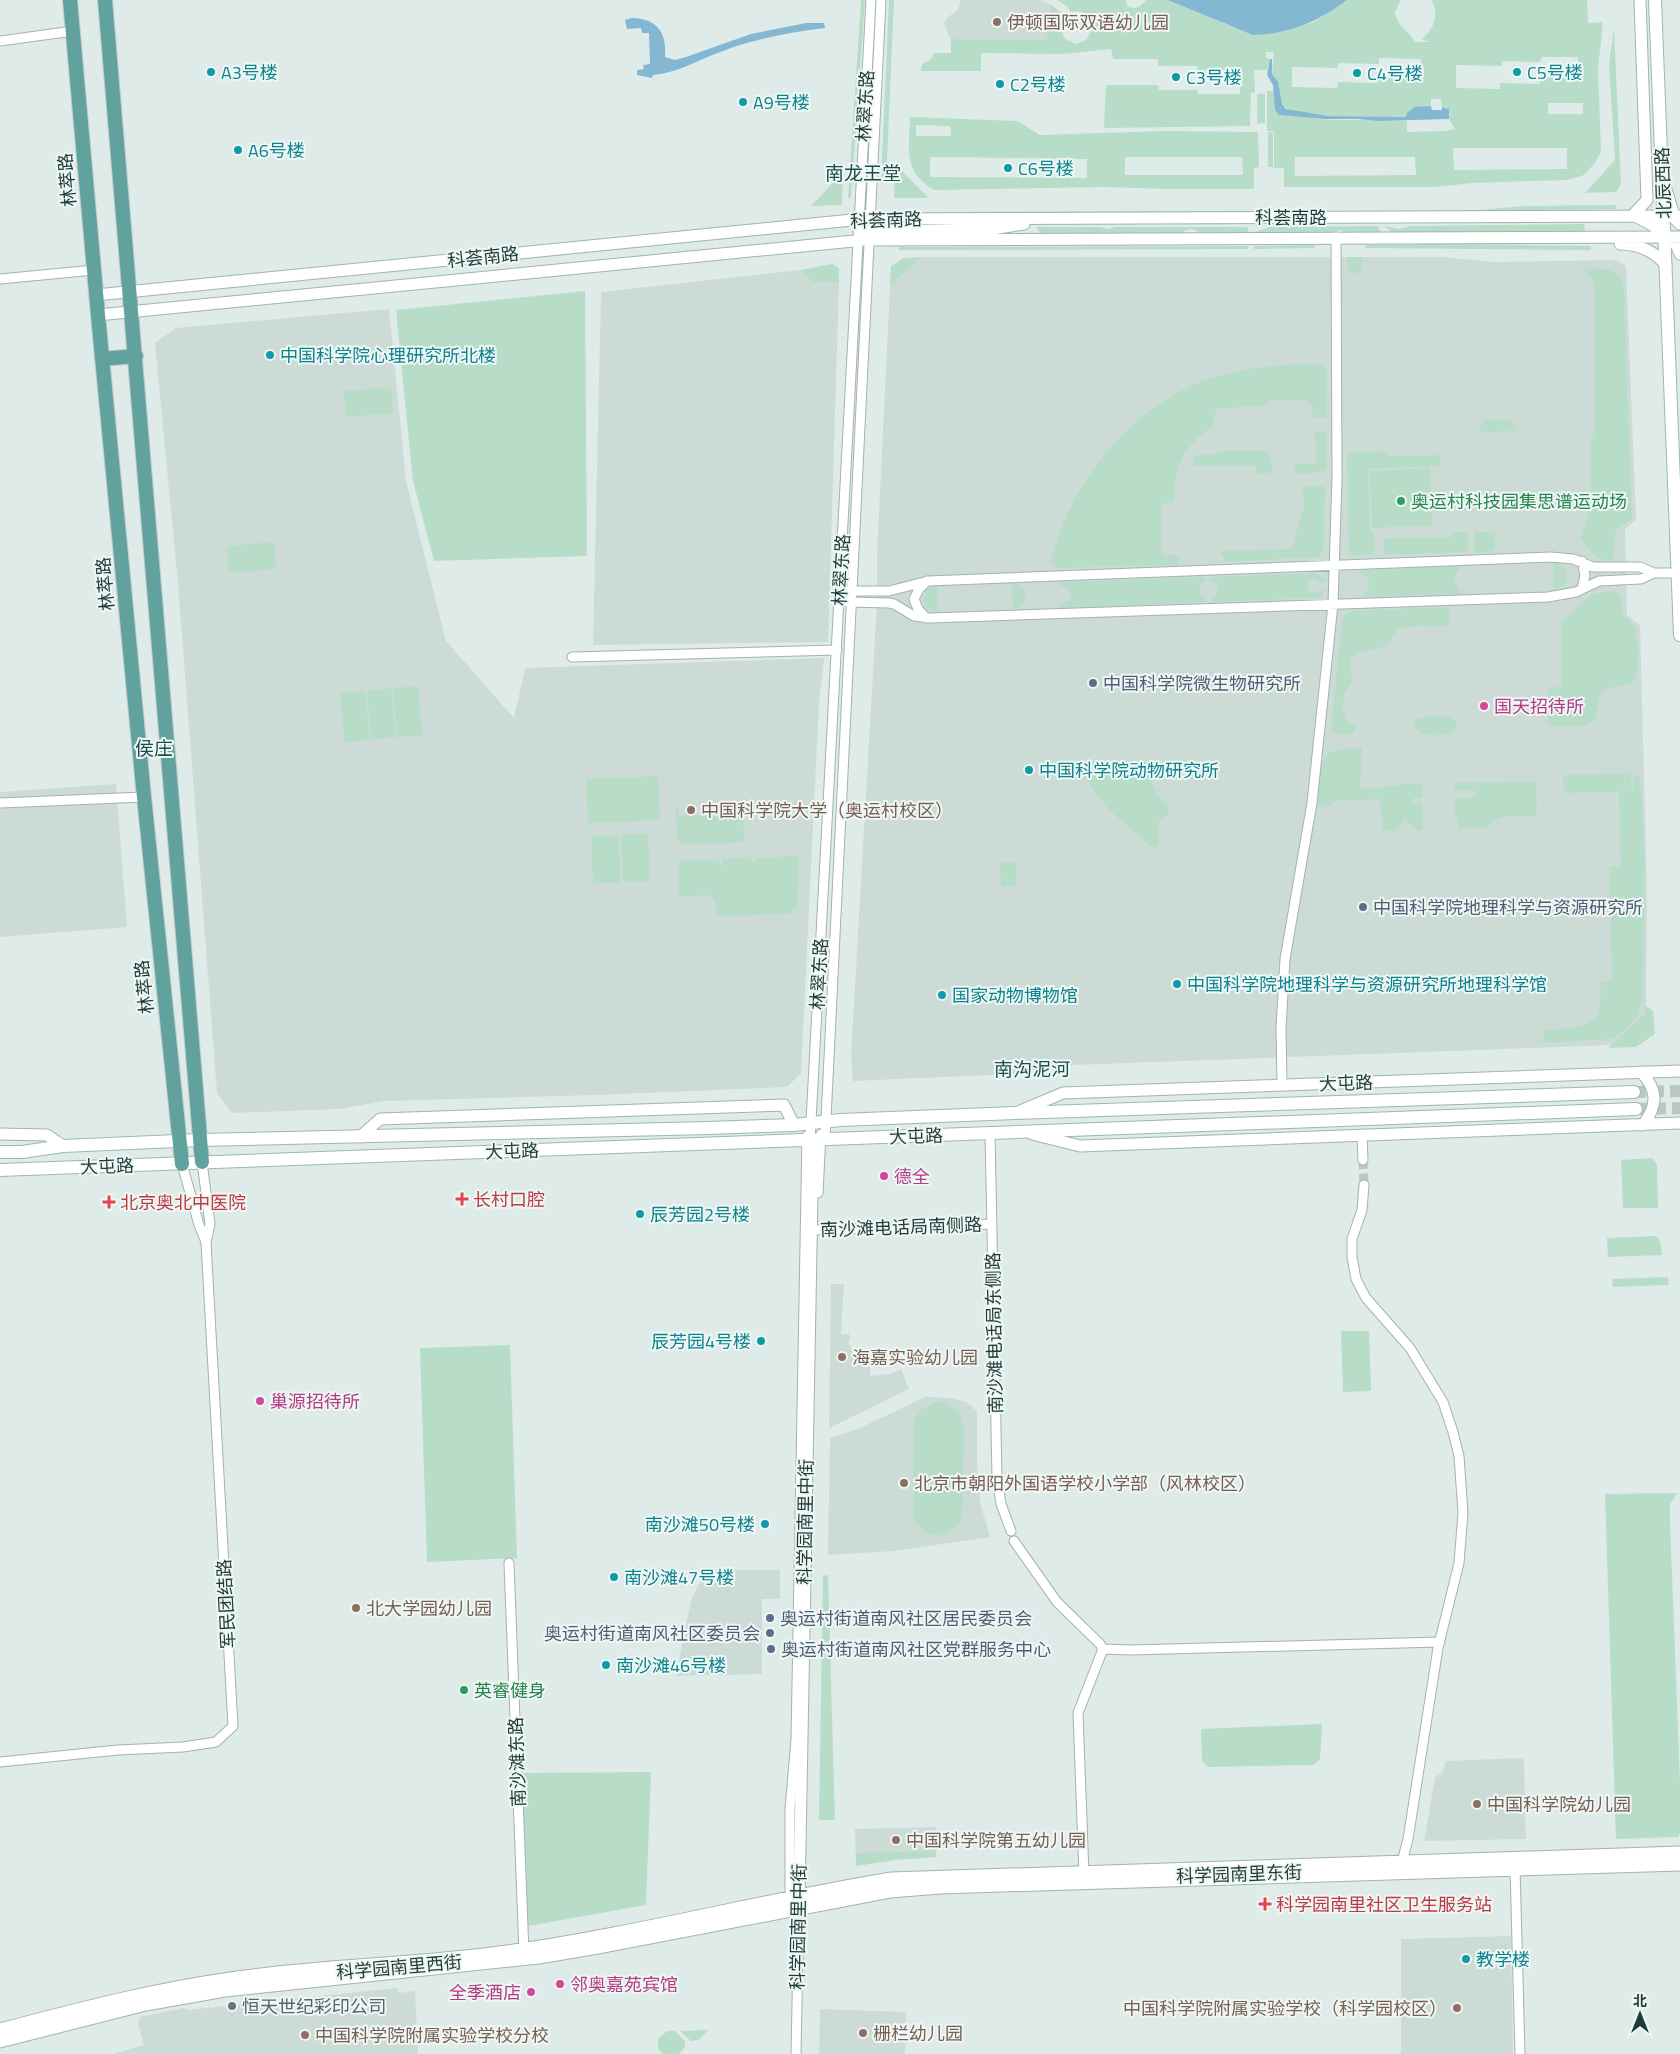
<svg xmlns="http://www.w3.org/2000/svg" width="1680" height="2054" viewBox="0 0 1680 2054" font-family="'Titillium Web','Noto Sans SC',sans-serif">
  <rect width="100%" height="100%" fill="#dfebe8"/>
  <!-- built -->
  <path fill="#cddbd7" d="M961,0H1041L1051,5L1048,40L950,39L944,24L948,17L958,10Z
    M922,257H1441L1495,262L1616,260L1626,266L1636,520L1625,529L1627,615L1640,625L1647,888L1646,1012L1612,1045L1074,1065L1049,1067L1015,1074L853,1081L851,1056L877,603V555L890,286Z
    M801,270L812,282L839,283L828,642L593,645L601,292Z
    M389,309L406,481L446,641L514,718L525,668L824,658L819,702L801,1073L787,1087L596,1095L384,1101L339,1109L232,1113L217,1093L178,584L155,343L176,328Z
    M116,784L127,927L0,937V792Z
    M831,1284H844L841,1334H849L850,1339L848,1341L850,1347L856,1355L853,1360L870,1367V1376L890,1374L901,1369L909,1389L829,1428Z
    M925,1397L952,1398L966,1402L977,1411V1463L980,1502L990,1537L894,1551L828,1555L830,1438L858,1429Z
    M706,1570H780V1599H762V1674L676,1676L691,1601Z
    M1524,1758L1526,1839L1424,1841L1435,1777L1442,1773L1446,1761Z
    M936,1827V1857L894,1860L856,1866L855,1829Z
    M1511,1936L1513,2054H1401V1939Z
    M397,1988L399,1993L415,1991L418,2054H113L144,2045L138,2024L140,2017L184,2008L188,2010Z
    M820,2009L906,2012L905,2054H819Z"/>
  <!-- green -->
  <path fill="#b7ddc9" fill-rule="evenodd" d="M861,0H865L851,198H848Z
    M889,0H894L886,183H881Z
    M1057,0H1125L1127,3L1126,5C1135,11 1140,7 1146,0H1168L1177,2L1225,24L1256,35L1283,32L1314,22L1347,0H1401L1395,12C1397,27 1409,30 1415,42H1430L1421,39C1434,30 1440,14 1431,0H1587L1588,23L1603,22L1598,69L1601,151L1595,163L1584,175L1567,180L1472,183L1435,187H1284V168H1274V131H1267V91H1273L1279,115C1298,115 1318,120 1337,120C1360,120 1384,119 1407,121V132L1447,131L1455,129L1449,119L1450,114L1447,108L1442,107L1441,99H1431V106H1426L1408,117L1328,116L1290,111L1282,104L1275,78L1272,74L1274,52H1266V58L1270,59L1267,70H1254L1255,92L1251,93L1250,126L1104,128L1106,85H1158L1159,90H1197L1198,94H1240V70H1198L1197,66H1158V59H1113L1111,49L1064,54L981,53V71H921L922,64L931,59L934,53H951V39L1047,40L1051,5L1065,15L1060,28L1065,39L1076,44L1086,40L1093,28C1091,16 1083,9 1071,12L1067,6ZM1542,57H1578V78L1540,77V84L1500,83V89L1456,88V65L1502,66V61L1540,62ZM1379,58L1421,59L1422,78H1377V83L1338,82L1337,88L1292,87V67L1338,68V63L1379,64ZM1548,103H1583V114H1548ZM1453,148H1567V169L1454,170ZM1295,157H1415L1416,175L1295,176Z
    M1614,27L1621,184L1616,192L1585,193L1615,160L1609,65Z
    M1257,94H1265V123L1257,124Z
    M910,117L1017,121L1040,135L1164,131L1258,132L1259,167L1254,168V189H1166L1104,187L934,190C903,172 909,149 910,117ZM916,125L950,126L951,136H916ZM930,157L1087,159V178L930,177ZM1125,157H1242L1243,175H1125Z
    M1268,132H1273V167H1268Z
    M895,164L929,198H894Z
    M843,172L842,205L811,206Z
    M1616,205V209L1534,210L1469,214H1294V211H1433L1478,210L1527,206Z
    M1244,211L1245,215L928,216V212Z
    M1584,224L1585,230L1583,232H1392L1384,226L1399,229L1409,226Z
    M1378,226L1381,233H1348L1340,230L1331,233L1254,234V232L1270,227Z
    M1036,227H1100L1109,229L1115,227H1248V234L1201,233L1192,229L1186,230L1182,234H1041Z
    M1452,244L1591,246V250L1366,248L1365,245Z
    M1315,245V248L1254,249V246Z
    M1248,246V249L899,250V247Z
    M922,257L890,286L891,266L904,258Z
    M1347,257H1363L1361,272L1350,274L1347,267Z
    M832,264L839,268V283L812,282L801,270Z
    M1583,269C1603,269 1619,265 1624,288L1632,518L1615,532L1613,560C1596,561 1590,551 1580,538L1591,510V443L1595,426V287L1591,277Z
    M585,291L587,556L434,561L413,481L396,310Z
    M1316,363L1325,366L1327,373L1326,418L1313,417L1312,405L1305,400H1268V405L1216,409L1212,428C1205,430 1202,435 1196,440C1177,457 1175,477 1173,502L1161,504L1162,555H1179V565L1057,568L1051,563C1067,485 1135,402 1211,378C1245,367 1281,365 1316,363Z
    M391,387L393,413L346,417L344,391Z
    M1510,419L1517,431L1479,432L1481,425L1485,420Z
    M1315,432H1327V469L1322,472L1297,474L1294,471V464L1316,463Z
    M1225,451H1266L1270,454L1273,468L1269,473L1257,474L1256,466H1195L1192,460L1200,454L1211,455Z
    M1384,451L1390,456L1440,455L1441,466L1368,469L1370,529L1374,535L1375,555L1352,556L1349,551L1347,458L1350,452Z
    M1430,468L1433,525L1372,528L1370,471Z
    M1303,486H1325L1324,546L1320,557L1226,562L1220,551L1291,549L1304,508Z
    M1453,532H1467L1468,552L1384,555L1383,539L1452,537Z
    M1474,532H1495V548L1491,552L1475,553Z
    M274,542L276,569L229,573L227,546Z
    M1553,562L1563,566L1568,577L1565,585L1554,590Z
    M1461,566L1454,579L1461,594L1362,597V595C1372,589 1372,578 1361,573V570Z
    M1316,573L1322,577L1325,582H1319L1313,579L1309,581L1306,587C1310,596 1317,590 1325,590L1322,595L1316,598L1211,602V599C1220,594 1220,585 1211,580L1210,577Z
    M1205,577V581C1197,586 1197,595 1206,599V602L1060,608V605L1071,598L1069,589L1066,587L1059,585V582Z
    M1012,582L1022,586L1027,597L1023,605L1013,610Z
    M937,584L938,612L927,608L923,600L927,589Z
    M1615,591L1620,596L1623,615L1636,628L1638,652L1636,680L1630,684L1604,689L1600,695L1595,720L1586,725L1551,727L1548,723V690L1562,685L1561,622C1583,605 1584,591 1615,591Z
    M1443,607L1449,608L1450,624L1445,627L1418,626L1398,629L1386,646L1357,653L1350,661L1352,681L1344,694L1343,708L1347,721L1355,726V732L1348,735L1332,733L1331,727L1342,620L1345,614L1350,611Z
    M418,686L422,735L397,737L393,688Z
    M391,688L396,737L371,740L367,691Z
    M365,691L370,740L345,742L340,693Z
    M1436,715C1443,715 1467,720 1453,731C1444,738 1418,737 1413,725L1417,719Z
    M1362,748L1360,788C1379,791 1407,780 1422,785V798H1413L1412,803L1422,804L1423,830H1418L1404,819L1397,831H1383L1380,799L1335,801L1326,808L1317,805C1318,793 1318,758 1330,752C1339,748 1353,749 1362,748Z
    M1149,762C1150,773 1151,784 1157,793C1163,802 1168,804 1169,814L1158,822V845L1153,848L1109,810L1092,788L1077,764Z
    M1631,773L1632,791L1564,793L1563,775Z
    M658,776L660,820L588,823L586,779Z
    M1634,776H1640C1647,849 1644,923 1643,997L1637,1016L1628,1027L1612,1039L1543,1043L1544,1030C1564,1028 1596,1032 1600,1006C1601,998 1600,990 1601,982L1612,980L1609,867L1621,866L1619,793L1633,791Z
    M1532,781L1536,783L1537,813L1535,816H1506L1498,819L1484,828L1459,829L1458,818H1455V798H1470L1478,795V791H1455V783Z
    M678,807L679,816L743,814L744,840L736,843L682,844L677,839L676,809Z
    M648,834L650,881L623,882L621,835Z
    M619,835L620,883H593L591,836Z
    M796,856L799,857L797,906L789,914L717,916C717,903 716,896 701,894V896H680L678,894V864L682,860L719,859V866H722L723,859L750,858V861H755L756,858Z
    M1000,862H1016L1017,885L1001,886Z
    M1646,1006L1653,1011L1655,1034L1636,1047L1608,1048L1646,1012Z
    M1652,1158L1657,1165L1658,1208H1623L1621,1160Z
    M1656,1236L1660,1241L1662,1255L1608,1257L1607,1238Z
    M1668,1277L1669,1285L1613,1287L1612,1279Z
    M1341,1331H1369L1371,1391L1343,1392Z
    M510,1345L517,1558L427,1562L420,1348Z
    M937,1402C953,1404 963,1413 964,1430L962,1518C950,1544 918,1540 913,1512L914,1420L922,1409Z
    M1677,1493L1670,1504V1521L1680,1784V1833L1678,1837L1616,1839L1605,1494Z
    M828,1575L835,1820H819L823,1576Z
    M1322,1724L1320,1759L1314,1765L1208,1767L1202,1761L1201,1729Z
    M651,1772L646,1905L528,1926L522,1773Z
    M936,1851V1857L894,1860L856,1866V1853Z
    M708,2030L699,2040L691,2041L680,2031Z
    M667,2031H675L685,2041V2047L679,2054H664L658,2049V2039Z"/>
  <!-- water -->
  <path fill="#84b7d2" d="M1168,0H1347C1319,21 1288,35 1253,35Z
    M632,18C657,19 667,32 665,57L675,60L686,57L751,34L806,23H824L825,28C791,32 755,39 723,51C700,59 678,73 653,75L652,78L637,75V70L644,69L643,65L650,64L649,33H642L641,28L627,29L625,20Z
    M1270,59H1272V74L1278,82L1282,104L1286,109L1328,116L1406,117L1407,113L1415,107L1431,106L1432,110H1442V107L1449,109V119L1378,121L1359,119H1325L1279,115L1275,110L1273,85L1267,75Z"/>
  <g fill="none" stroke-linecap="round" stroke-linejoin="round">
    <!-- minor-tunnel -->
    <path stroke="#b9c8c5" stroke-width="9" stroke-dasharray="9 4.5" stroke-linecap="butt" d="M1363,1160L1364,1185"/>
    <!-- secondary-tunnel -->
    <path stroke="#b9c8c5" stroke-width="12" stroke-dasharray="12 6" stroke-linecap="butt" d="M1634,1092L1680,1091
      M1636,1109L1680,1108"/>
    <defs>
      <path id="minor" d="M0,41L73,31
        M0,279L94,270
        M1582,561L1585,575L1582,589
        M847,591H889L928,581L1551,557L1573,559L1593,567H1640L1654,573
        M847,602L889,603L894,604L914,616L931,618L1548,597L1576,592L1599,581L1641,579L1654,573H1672L1680,576
        M926,618L918,609L914,599L919,589L927,581
        M572,657L837,650
        M0,803L144,797
        M1282,1085L1281,1028L1285,959L1312,803L1333,604L1337,478L1336,237
        M990,1133L997,1478L1001,1504L1011,1531
        M1362,1134L1363,1160
        M825,1139L881,0
        M810,1140L871,0
        M182,1164L199,1225L206,1242
        M1364,1185L1362,1210L1352,1239V1257L1356,1279L1366,1298L1410,1348L1443,1402L1453,1432L1459,1456L1463,1513L1459,1563L1438,1648L1408,1839L1401,1866
        M818,1193L821,1134
        M811,1230L992,1224
        M1014,1541L1057,1602L1100,1644L1103,1649L1078,1713L1084,1875
        M509,1563L524,1953
        M1103,1649L1130,1650L1440,1642
        M0,1762L118,1750L183,1747L216,1742L233,1726L206,1243L210,1224L202,1162
        M1515,1867L1520,2054
        M790,1900V1809L796,1739L807,1136
        M0,2028C83,2006 168,1984 253,1974C338,1963 423,1962 507,1950C636,1932 763,1898 891,1877L1680,1851
        M0,2043L146,2006L225,1992L539,1959L598,1949L890,1893L940,1889L1680,1866
        M796,2054L799,1904"/>
      <path id="tertiary" d="M1640,0L1647,200L1633,215C1649,223 1676,236 1680,254
        M1666,189L1675,219L1680,224
        M859,232L992,229L1024,224
        M1620,244C1639,244 1654,251 1666,265
        M96,295L862,219L1680,216
        M98,315L864,240L1680,237
        M1641,1072C1658,1090 1658,1105 1643,1125
        M1018,1112L1063,1093L1680,1071
        M0,1134L47,1135L63,1146
        M1032,1134L1080,1146L1680,1123
        M360,1137L380,1119L784,1105L794,1125
        M799,1901L813,1140
        M0,2036C87,2011 175,1992 265,1979L524,1955L651,1932L799,1901L895,1884L1680,1858"/>
      <path id="secondary" d="M1655,0L1680,635
        M0,1152H22L63,1146L199,1140L708,1128L794,1125L840,1120L1015,1113L1634,1092
        M0,1170L1636,1109"/>
      <path id="primary" d="M70,0L98,315L144,797L182,1164
        M105,0L202,1162
        M102,359L136,356"/>
    </defs>
    <!-- minor casing -->
    <use href="#minor" stroke="#a2b3b0" stroke-width="11"/>
    <!-- tertiary casing -->
    <use href="#tertiary" stroke="#a2b3b0" stroke-width="13"/>
    <!-- secondary casing -->
    <use href="#secondary" stroke="#9db7b3" stroke-width="14"/>
    <!-- primary casing -->
    <use href="#primary" stroke="#c0c8c8" stroke-width="16"/>
    <!-- minor -->
    <use href="#minor" stroke="#fff" stroke-width="9"/>
    <!-- tertiary -->
    <use href="#tertiary" stroke="#fff" stroke-width="11"/>
    <!-- secondary -->
    <use href="#secondary" stroke="#fff" stroke-width="12"/>
    <!-- primary -->
    <use href="#primary" stroke="#62a29e" stroke-width="14"/>
  </g>
  <!-- markers -->
  <g fill="#8d6e63" stroke="#eff7f5" stroke-width="2">
    <circle cx="997" cy="22" r="5"/>
    <circle cx="691" cy="810" r="5"/>
    <circle cx="842" cy="1357" r="5"/>
    <circle cx="904" cy="1483" r="5"/>
    <circle cx="356" cy="1608" r="5"/>
    <circle cx="1477" cy="1804" r="5"/>
    <circle cx="896" cy="1840" r="5"/>
    <circle cx="1457" cy="2008" r="5"/>
    <circle cx="863" cy="2033" r="5"/>
    <circle cx="305" cy="2035" r="5"/>
  </g>
  <g fill="#0f9aa8" stroke="#eff7f5" stroke-width="2">
    <circle cx="211" cy="72" r="5"/>
    <circle cx="1517" cy="72" r="5"/>
    <circle cx="1357" cy="73" r="5"/>
    <circle cx="1176" cy="77" r="5"/>
    <circle cx="1000" cy="84" r="5"/>
    <circle cx="743" cy="102" r="5"/>
    <circle cx="238" cy="150" r="5"/>
    <circle cx="1008" cy="168" r="5"/>
    <circle cx="270" cy="355" r="5"/>
    <circle cx="1029" cy="770" r="5"/>
    <circle cx="1177" cy="984" r="5"/>
    <circle cx="942" cy="995" r="5"/>
    <circle cx="640" cy="1214" r="5"/>
    <circle cx="761" cy="1341" r="5"/>
    <circle cx="765" cy="1524" r="5"/>
    <circle cx="614" cy="1577" r="5"/>
    <circle cx="606" cy="1665" r="5"/>
    <circle cx="1466" cy="1959" r="5"/>
  </g>
  <g fill="#2e9e5b" stroke="#eff7f5" stroke-width="2">
    <circle cx="1401" cy="501" r="5"/>
    <circle cx="464" cy="1690" r="5"/>
  </g>
  <g fill="#5c6f8a" stroke="#eff7f5" stroke-width="2">
    <circle cx="1093" cy="683" r="5"/>
    <circle cx="1363" cy="907" r="5"/>
    <circle cx="770" cy="1618" r="5"/>
    <circle cx="770" cy="1633" r="5"/>
    <circle cx="771" cy="1649" r="5"/>
  </g>
  <g fill="#d1479c" stroke="#eff7f5" stroke-width="2">
    <circle cx="1484" cy="706" r="5"/>
    <circle cx="884" cy="1176" r="5"/>
    <circle cx="260" cy="1401" r="5"/>
    <circle cx="560" cy="1984" r="5"/>
    <circle cx="531" cy="1992" r="5"/>
  </g>
  <g fill="#e0444e" stroke="#eff7f5" stroke-width="2">
    <path d="M459.5 1191.5h5v5h5v5h-5v5h-5v-5h-5v-5h5z"/>
    <path d="M106.5 1194.5h5v5h5v5h-5v5h-5v-5h-5v-5h5z"/>
    <path d="M1262.5 1896.5h5v5h5v5h-5v5h-5v-5h-5v-5h5z"/>
  </g>
  <circle fill="#6b7280" stroke="#eff7f5" stroke-width="2" cx="232" cy="2006" r="5"/>
  <g text-anchor="middle" dominant-baseline="central" stroke-width="4" stroke-linejoin="round" paint-order="stroke">
    <!-- education labels -->
    <g font-size="18" fill="#785e54" stroke="#eff7f5" text-anchor="start">
      <text x="1007" y="22">伊顿国际双语幼儿园</text>
      <text x="701" y="810">中国科学院大学（奥运村校区）</text>
      <text x="852" y="1357">海嘉实验幼儿园</text>
      <text x="914" y="1483">北京市朝阳外国语学校小学部（风林校区）</text>
      <text x="366" y="1608">北大学园幼儿园</text>
      <text x="1487" y="1804">中国科学院幼儿园</text>
      <text x="906" y="1840">中国科学院第五幼儿园</text>
      <text x="1447" y="2008" text-anchor="end">中国科学院附属实验学校（科学园校区）</text>
      <text x="873" y="2033">栅栏幼儿园</text>
      <text x="315" y="2035">中国科学院附属实验学校分校</text>
    </g>
    <!-- culture labels -->
    <g font-size="18" fill="#0d838f" stroke="#eff7f5" text-anchor="start">
      <text x="221" y="72">A3号楼</text>
      <text x="1527" y="72">C5号楼</text>
      <text x="1367" y="73">C4号楼</text>
      <text x="1186" y="77">C3号楼</text>
      <text x="1010" y="84">C2号楼</text>
      <text x="753" y="102">A9号楼</text>
      <text x="248" y="150">A6号楼</text>
      <text x="1018" y="168">C6号楼</text>
      <text x="280" y="355">中国科学院心理研究所北楼</text>
      <text x="1039" y="770">中国科学院动物研究所</text>
      <text x="1187" y="984">中国科学院地理科学与资源研究所地理科学馆</text>
      <text x="952" y="995">国家动物博物馆</text>
      <text x="650" y="1214">辰芳园2号楼</text>
      <text x="751" y="1341" text-anchor="end">辰芳园4号楼</text>
      <text x="755" y="1524" text-anchor="end">南沙滩50号楼</text>
      <text x="624" y="1577">南沙滩47号楼</text>
      <text x="616" y="1665">南沙滩46号楼</text>
      <text x="1476" y="1959">教学楼</text>
    </g>
    <!-- street labels -->
    <g font-size="18" fill="#1f3b39" stroke="#eff7f5">
      <text transform="translate(865 106) rotate(-87)">林翠东路</text>
      <text transform="translate(67 180) rotate(-95)">林萃路</text>
      <text transform="translate(1663 183) rotate(-92)">北辰西路</text>
      <text x="1291" y="217">科荟南路</text>
      <text transform="translate(886 220) rotate(-2)">科荟南路</text>
      <text transform="translate(483 257) rotate(-6)">科荟南路</text>
      <text transform="translate(841 570) rotate(-87)">林翠东路</text>
      <text transform="translate(105 584) rotate(-95)">林萃路</text>
      <text transform="translate(819 974) rotate(-87)">林翠东路</text>
      <text transform="translate(144 987) rotate(-96)">林萃路</text>
      <text transform="translate(1346 1083) rotate(-2)">大屯路</text>
      <text transform="translate(916 1136) rotate(-2)">大屯路</text>
      <text transform="translate(512 1151) rotate(-2)">大屯路</text>
      <text transform="translate(107 1166) rotate(-2)">大屯路</text>
      <text transform="translate(901 1227) rotate(-2)">南沙滩电话局南侧路</text>
      <text transform="translate(994 1333) rotate(-91)">南沙滩电话局东侧路</text>
      <text transform="translate(805 1522) rotate(-89)">科学园南里中街</text>
      <text transform="translate(226 1604) rotate(-93)">军民团结路</text>
      <text transform="translate(517 1762) rotate(-92)">南沙滩东路</text>
      <text transform="translate(1239 1874) rotate(-2)">科学园南里东街</text>
      <text transform="translate(798 1927) rotate(-89)">科学园南里中街</text>
      <text transform="translate(399 1967) rotate(-5)">科学园南里西街</text>
    </g>
    <!-- leisure labels -->
    <g font-size="18" fill="#27864d" stroke="#eff7f5" text-anchor="start">
      <text x="1411" y="501">奥运村科技园集思谱运动场</text>
      <text x="474" y="1690">英睿健身</text>
    </g>
    <!-- service labels -->
    <g font-size="18" fill="#4e5e75" stroke="#eff7f5" text-anchor="start">
      <text x="1103" y="683">中国科学院微生物研究所</text>
      <text x="1373" y="907">中国科学院地理科学与资源研究所</text>
      <text x="780" y="1618">奥运村街道南风社区居民委员会</text>
      <text x="760" y="1633" text-anchor="end">奥运村街道南风社区委员会</text>
      <text x="781" y="1649">奥运村街道南风社区党群服务中心</text>
    </g>
    <!-- hotel labels -->
    <g font-size="18" fill="#b23c85" stroke="#eff7f5" text-anchor="start">
      <text x="1494" y="706">国天招待所</text>
      <text x="894" y="1176">德全</text>
      <text x="270" y="1401">巢源招待所</text>
      <text x="570" y="1984">邻奥嘉苑宾馆</text>
      <text x="521" y="1992" text-anchor="end">全季酒店</text>
    </g>
    <!-- health labels -->
    <g font-size="18" fill="#be3a42" stroke="#eff7f5" text-anchor="start">
      <text x="473" y="1199">长村口腔</text>
      <text x="120" y="1202">北京奥北中医院</text>
      <text x="1276" y="1904">科学园南里社区卫生服务站</text>
    </g>
    <!-- worship labels -->
    <g font-size="18" fill="#5b616d" stroke="#eff7f5" text-anchor="start">
      <text x="242" y="2006">恒天世纪彩印公司</text>
    </g>
    <!-- neighbourhood labels -->
    <g font-size="19" fill="#1b4e4b" stroke="#eff7f5">
      <text x="863" y="172">南龙王堂</text>
      <text x="154" y="747">侯庄</text>
      <text x="1032" y="1068">南沟泥河</text>
    </g>
  </g>
  <!-- north arrow -->
  <g transform="translate(1640 2014)" stroke="#eff7f5" stroke-width="4" paint-order="stroke">
  <path d="M0-4L9 19L0 12L-9 19Z" fill="#1f3b39"/>
  <text y="-8" font-size="14" font-weight="bold" text-anchor="middle" fill="#1f3b39">北</text>
  </g>
</svg>
